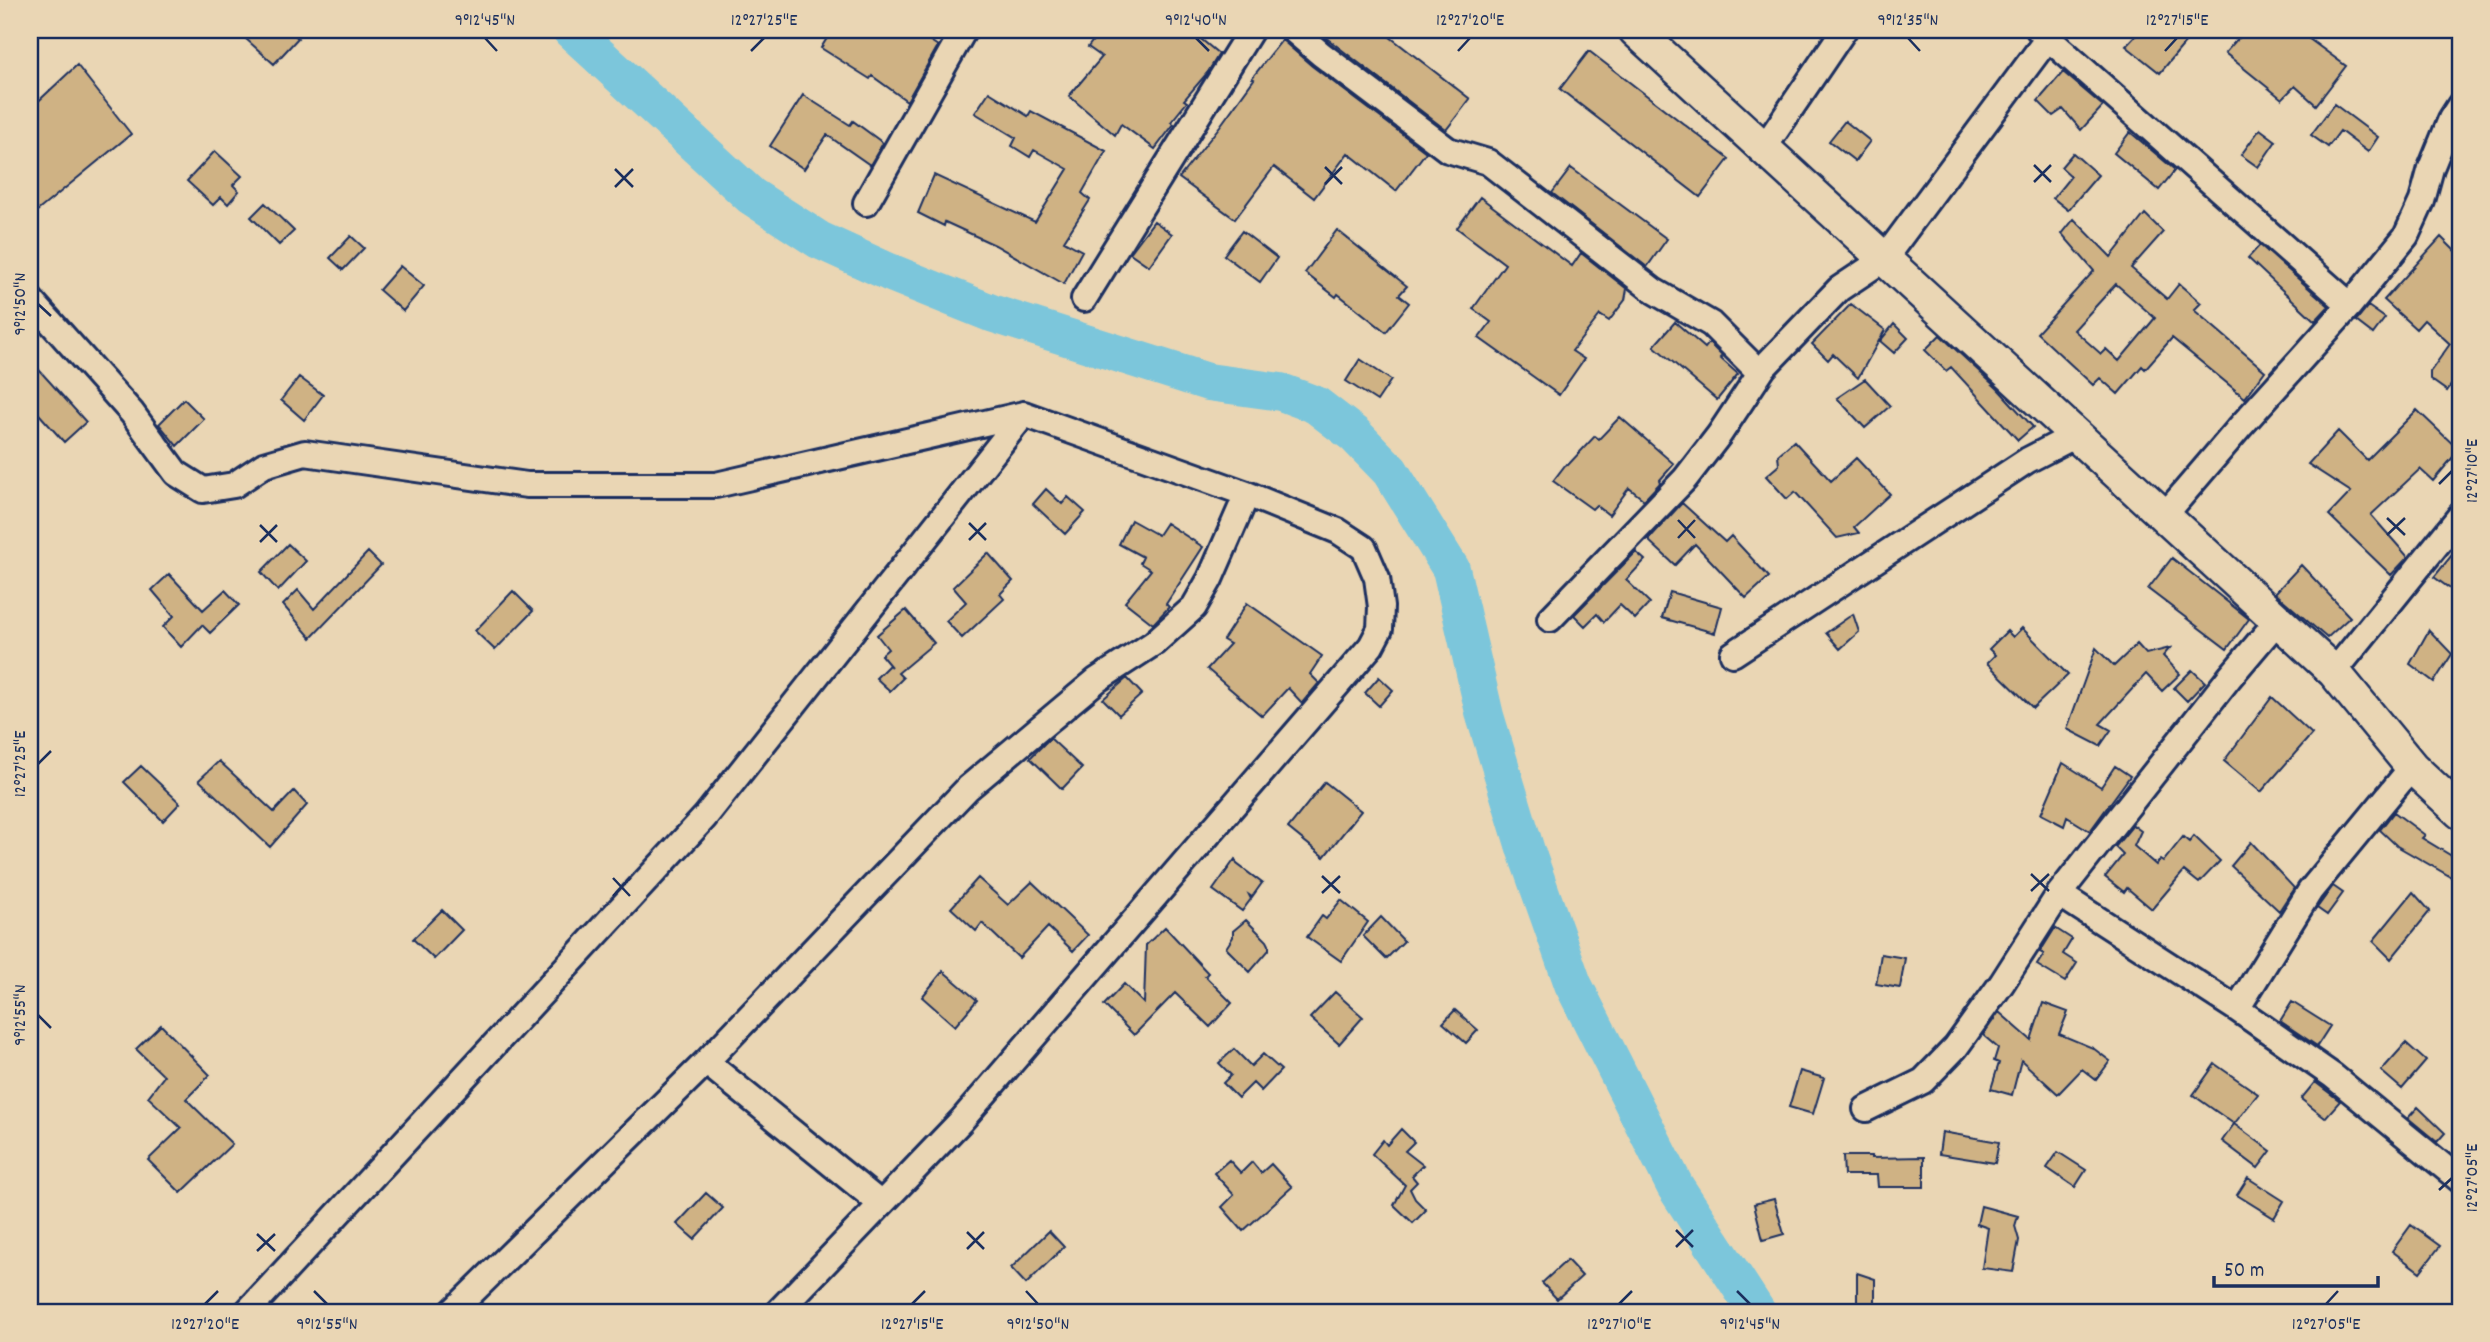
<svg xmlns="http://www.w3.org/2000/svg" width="2490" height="1342" viewBox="0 0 2490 1342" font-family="Dekko,sans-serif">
  <rect width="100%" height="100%" fill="#ead6b4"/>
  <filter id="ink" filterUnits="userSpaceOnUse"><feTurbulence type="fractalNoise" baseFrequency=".0143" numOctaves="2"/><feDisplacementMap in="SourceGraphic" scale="14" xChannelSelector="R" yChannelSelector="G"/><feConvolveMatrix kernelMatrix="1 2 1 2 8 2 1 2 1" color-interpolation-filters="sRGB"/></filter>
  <g filter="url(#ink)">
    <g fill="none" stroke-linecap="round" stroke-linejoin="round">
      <!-- river -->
      <path stroke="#7bc6db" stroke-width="38" d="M571,30L751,196L819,240L889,272L991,313L1208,382L1281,392L1316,405L1355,435L1390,471L1451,569L1485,716L1526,851L1573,984L1675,1186L1757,1312"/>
    </g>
    <!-- building -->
    <path fill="#cfb284" stroke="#1b2f5e" stroke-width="2" fill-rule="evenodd" d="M254,30H289L298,38L274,64L246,39Z
      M832,30H914L938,46L907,101L872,76L870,79L821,48Z
      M1101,30H1190L1219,54L1208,72L1184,100L1187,102L1171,122L1174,124L1155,149L1121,124L1115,135L1069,96L1102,57L1088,47Z
      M1316,30H1381L1470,99L1446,130Z
      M2141,30H2196L2160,73L2126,46Z
      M2245,30H2297L2346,66L2316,105L2295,86L2282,99L2225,53Z
      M1282,40L1312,66L1426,152L1396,191L1348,153L1314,198L1274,167L1235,219L1179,178L1220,126L1254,79L1252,78Z
      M1589,51L1729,159L1700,197L1560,89Z
      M77,65L131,134L30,217V109Z
      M2063,72L2103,106L2081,130L2063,109L2053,116L2038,101Z
      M989,92L1028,116L1031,111L1106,151L1082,193L1090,200L1064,241L1082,251L1064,284L995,245L945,222L944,226L918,213L934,175L1035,222L1068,169L1034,150L1030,157L1012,146L1016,138L975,113Z
      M803,95L850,125L853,121L883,143L870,165L827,135L804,169L770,146Z
      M2334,104L2378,137L2368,152L2340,131L2328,147L2311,135Z
      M1845,121L1870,141L1855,161L1829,141Z
      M2260,129L2276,141L2258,167L2241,155Z
      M2130,132L2175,170L2159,190L2114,153Z
      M215,151L242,176L233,185L239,191L228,204L221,197L213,205L187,181Z
      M2073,153L2098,175L2068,210L2053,198L2071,176L2061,167Z
      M1571,168L1667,239L1647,267L1552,193Z
      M1480,197L1572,266L1581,253L1627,289L1625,300L1609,321L1600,315L1572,351L1584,359L1559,395L1479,338L1491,322L1473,309L1505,264L1457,228Z
      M265,203L294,231L279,245L251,217Z
      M2145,214L2163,232L2131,268L2167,299L2179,284L2201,303L2194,310L2265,371L2245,398L2172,338L2145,369L2142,366L2118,394L2100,378L2093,385L2037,333L2094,271L2062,234L2074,219L2111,257ZM2116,284L2155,318L2119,361L2106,349L2101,354L2074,330Z
      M1154,221L1172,234L1149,266L1130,253Z
      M1337,230L1407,286L1399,295L1409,303L1386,332L1338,294L1336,297L1305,273Z
      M1242,231L1277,258L1260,282L1224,255Z
      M351,236L364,248L343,270L330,258Z
      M2441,237L2460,256V372L2447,391L2430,379V372L2450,344L2424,320L2416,329L2384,300Z
      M2260,245L2329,306L2315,321L2248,258Z
      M400,266L424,286L403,311L379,290Z
      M1851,304L1885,330L1858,378L1833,354L1828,360L1812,344Z
      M2368,306L2385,318L2373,334L2356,321Z
      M1675,322L1705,348L1709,343L1722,356L1720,358L1738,374L1717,400L1654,346Z
      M1894,324L1908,338L1894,353L1880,341Z
      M1940,335L1998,389L2033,427L2018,440L1951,367L1946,371L1925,350Z
      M1360,359L1391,380L1377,401L1346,381Z
      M30,360L86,422L64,442L30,404Z
      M299,377L323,395L304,420L281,400Z
      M1865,379L1890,406L1865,428L1837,398Z
      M184,399L204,419L177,446L159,424Z
      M2417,410L2459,450L2433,481L2420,469L2371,515L2408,557L2391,575L2329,515L2351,492L2308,464L2338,431L2367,460Z
      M1620,417L1674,464L1659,481L1660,483L1644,500L1629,488L1609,515L1596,505L1592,509L1553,481L1566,464L1568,465L1595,436L1599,439Z
      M1794,441L1831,481L1856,458L1890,494L1854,527L1859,533L1837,538L1795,492L1787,499L1766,476L1779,465L1778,455Z
      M1046,489L1062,504L1068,497L1085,512L1065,534L1033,504Z
      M1682,503L1725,542L1731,536L1769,577L1746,598L1695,544L1675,565L1648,540Z
      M1131,520L1158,535L1166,523L1203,547L1166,604L1169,607L1153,624L1125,602L1151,570L1140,563L1143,557L1119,544Z
      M288,544L306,561L278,591L261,572Z
      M2460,545V596L2434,577Z
      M368,552L381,565L311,638L283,605L298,590L314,609Z
      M1636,552L1645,560L1626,580L1650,603L1635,619L1620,605L1604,622L1597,614L1585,626L1574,615Z
      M988,553L1013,581L1000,594L1004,599L962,638L946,621L966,602L953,587Z
      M2172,558L2249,619L2227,649L2148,589Z
      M2301,565L2350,617L2327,638L2275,593Z
      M169,574L203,610L225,590L239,605L210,633L202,625L181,647L163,627L174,616L152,590Z
      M513,591L533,611L495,650L475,631Z
      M1670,592L1722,607L1715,633L1662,618Z
      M1247,603L1322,656L1310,674L1319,683L1302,703L1288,688L1262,716L1207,669L1230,644L1223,640Z
      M906,610L934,643L898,673L903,678L890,691L876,678L889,665L891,667L881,655L888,649L877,635Z
      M1853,614L1859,632L1840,649L1826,633Z
      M2022,628L2068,675L2033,708L1987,663L1995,655L1989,649L2007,631L2013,637Z
      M2429,630L2452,654L2434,682L2410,664Z
      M2137,644L2146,654L2170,648L2163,656L2180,674L2162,691L2146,674L2100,724L2111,730L2100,746L2067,729L2096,648L2114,666Z
      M2192,670L2205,682L2187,701L2174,688Z
      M1379,677L1393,690L1379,706L1365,693Z
      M1127,678L1142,694L1119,715L1103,699Z
      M2272,697L2312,734L2261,792L2224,761Z
      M1050,738L1082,768L1062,789L1030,758Z
      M219,761L274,812L294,791L307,805L270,847L199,780Z
      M2063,763L2101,787L2115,766L2130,776L2090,831L2067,817L2064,826L2041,814Z
      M141,766L180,803L163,821L124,782Z
      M1325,782L1361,811L1324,857L1288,828Z
      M2394,812L2425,835L2422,838L2460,861V882L2397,846L2380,830Z
      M2133,825L2141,831L2134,846L2156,865L2160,860L2163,862L2183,837L2189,842L2194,836L2220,861L2199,883L2184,871L2152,909L2127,888L2124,892L2105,877L2123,855L2115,847Z
      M2251,842L2294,888L2279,911L2231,866Z
      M1235,859L1237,864L1262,883L1252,897L1249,895L1251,899L1242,911L1213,890Z
      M978,878L1008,905L1032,882L1088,935L1073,951L1048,927L1019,958L982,923L976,931L951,908Z
      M2333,886L2343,893L2327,915L2317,908Z
      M2413,892L2430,911L2391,959L2373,941Z
      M1341,900L1368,922L1341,961L1307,937L1322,916L1326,919Z
      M442,910L462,930L434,959L413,939Z
      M1381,917L1404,941L1386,959L1363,936Z
      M1246,920L1267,941L1269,945V950L1250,972L1226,948L1233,937V931Z
      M1165,927L1208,973L1205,976L1232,1003L1210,1027L1175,993L1134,1035L1104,1005L1124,984L1144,1004L1146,945Z
      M2055,928L2072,939L2063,954L2077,963L2065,982L2037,965L2044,954L2040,952Z
      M1881,954L1905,958L1900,988L1876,984Z
      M943,971L977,1000L955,1026L922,997Z
      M1335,992L1363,1017L1339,1044L1310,1018Z
      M2292,1002L2330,1026L2317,1046L2280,1021Z
      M2043,1003L2068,1012L2059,1034L2093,1048L2110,1061L2096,1080L2082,1069L2058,1094L2021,1060L2012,1095L1991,1089L1999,1063L1994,1061L1998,1048L1983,1035L1999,1012L2031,1040Z
      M1455,1010L1478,1030L1466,1043L1443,1023Z
      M161,1025L210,1075L186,1099L232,1144L181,1193L148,1160L181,1128L148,1097L164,1076L136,1049Z
      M2406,1043L2426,1061L2402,1089L2381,1071Z
      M1234,1049L1251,1066L1263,1054L1281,1070L1261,1091L1253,1083L1238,1098L1223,1083L1231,1075L1219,1063Z
      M2215,1064L2258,1094L2234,1124L2193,1095Z
      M1800,1071L1824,1078L1813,1114L1789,1107Z
      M2315,1082L2340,1101L2325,1118L2301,1099Z
      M2418,1107L2445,1133L2437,1142L2408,1118Z
      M2234,1124L2271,1151L2258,1168L2222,1141Z
      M1401,1129L1414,1142L1405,1151L1423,1165L1412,1176L1417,1182L1410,1189L1415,1199L1426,1210L1413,1223L1394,1205L1405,1185L1372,1154L1383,1140L1387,1145Z
      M1942,1132L1999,1142L1995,1163L1939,1154Z
      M2058,1152L2086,1170L2075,1187L2047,1168Z
      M1843,1156H1871V1158L1924,1157V1187H1878L1877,1175H1844Z
      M1229,1160L1241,1173L1252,1162L1261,1173L1271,1164L1292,1187L1243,1231L1222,1207L1234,1195L1214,1173Z
      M2248,1178L2284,1201L2274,1218L2237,1195Z
      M706,1193L723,1208L694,1239L677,1224Z
      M1774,1199L1784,1234L1763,1240L1754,1204Z
      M1981,1206L2018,1216L2015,1226L2019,1240L2013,1272L1982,1268L1988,1228L1977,1224Z
      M2411,1225L2440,1246L2420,1272L2392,1251Z
      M1049,1231L1064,1247L1026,1284L1011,1268Z
      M1567,1260L1582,1276L1557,1299L1542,1283Z
      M1857,1273L1875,1279V1307L1857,1308Z"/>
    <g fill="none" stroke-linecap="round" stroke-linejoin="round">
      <defs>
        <path id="minor" d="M1293,30L1321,54L1448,150L1488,162L1654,291L1711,324L1760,373
          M2039,30L2350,305
          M1764,148L1844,30
          M866,203L964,30
          M30,299L132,413L176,473L203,490L234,485L264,465L305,453L527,485H716L1024,414L1247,494L1338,531L1364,548L1377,578L1381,607L1380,629L1371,646L961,1121L778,1312
          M1084,299L1251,30
          M2164,516L2240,427L2350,305L2406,236L2422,201L2431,168L2451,119L2460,105
          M1550,619L1685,479L1719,435L1764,367L1839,289L1884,259L2048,38
          M1733,654L2028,460L2076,435
          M2334,672L2460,516
          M2059,894L2237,1009L2333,1076L2460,1180
          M2237,1009L2310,891L2412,767
          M706,1062L881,1204
          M1866,1109L1923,1081L1956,1047L2002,983L2059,894L2229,678L2278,620
          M247,1312L705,817L1024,414
          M452,1312L706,1062L968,788L1097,680L1154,643L1194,607L1210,579L1247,494"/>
        <path id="tertiary" d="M1635,30L2334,672L2412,767L2460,812"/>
      </defs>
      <!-- minor casing -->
      <use href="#minor" stroke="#1b2f5e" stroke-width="30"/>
      <!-- tertiary casing -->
      <use href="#tertiary" stroke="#1b2f5e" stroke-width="37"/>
      <!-- minor -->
      <use href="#minor" stroke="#ead6b4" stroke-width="24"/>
      <!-- tertiary -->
      <use href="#tertiary" stroke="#ead6b4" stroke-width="32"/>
    </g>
  </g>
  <!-- ticks -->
  <path fill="none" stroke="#1b2f5e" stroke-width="2.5" d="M485,38L497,51M1196,38L1209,51M1908,38L1920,51M751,51L764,38M1458,51L1470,38M2165,51L2177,38M2034,165L2051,182M1325,167L1342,184M615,169L633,187M2034,182L2051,165M1325,184L1342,167M615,187L633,169M38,304L51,316M2439,484L2452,471M2387,518L2405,535M1678,520L1695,538M969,523L986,540M260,525L277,542M2387,535L2405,518M1678,538L1695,520M969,540L986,523M260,542L277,525M38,764L51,751M2031,874L2049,891M1322,876L1340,893M613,878L630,896M2031,891L2049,874M1322,893L1340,876M613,896L630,878M38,1015L51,1028M2439,1190L2452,1178M1676,1230L1693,1247M967,1232L984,1249M257,1234L275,1251M1676,1247L1693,1230M967,1249L984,1232M257,1251L275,1234M314,1291L327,1304M1026,1291L1038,1304M1737,1291L1750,1304M205,1304L218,1291M912,1304L925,1291M1619,1304L1632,1291M2326,1304L2338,1291"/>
  <!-- margin -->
  <rect width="2490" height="1342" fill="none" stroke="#ead6b4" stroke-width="77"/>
  <!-- scale -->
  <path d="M2214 1276v10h164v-10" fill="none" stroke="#1b2f5e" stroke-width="3.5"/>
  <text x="2224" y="1276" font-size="21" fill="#1b2f5e" stroke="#ead6b4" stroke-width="5" paint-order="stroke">50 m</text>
  <rect x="38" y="38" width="2414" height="1266" fill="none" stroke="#1b2f5e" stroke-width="2.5"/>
  <g font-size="18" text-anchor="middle" fill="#1b2f5e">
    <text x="485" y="25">9°12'45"N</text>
    <text x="764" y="25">12°27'25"E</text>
    <text x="1196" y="25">9°12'40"N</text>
    <text x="1470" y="25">12°27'20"E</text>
    <text x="1908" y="25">9°12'35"N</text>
    <text x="2177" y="25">12°27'15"E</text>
    <text transform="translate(19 304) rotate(-90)" y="6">9°12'50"N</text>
    <text transform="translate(2471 471) rotate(-90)" y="6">12°27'10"E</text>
    <text transform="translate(19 764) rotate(-90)" y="6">12°27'25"E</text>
    <text transform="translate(19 1015) rotate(-90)" y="6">9°12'55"N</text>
    <text transform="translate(2471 1178) rotate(-90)" y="6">12°27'05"E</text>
    <text x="205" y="1329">12°27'20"E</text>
    <text x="327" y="1329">9°12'55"N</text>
    <text x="912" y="1329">12°27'15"E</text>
    <text x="1038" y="1329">9°12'50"N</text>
    <text x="1619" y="1329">12°27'10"E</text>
    <text x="1750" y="1329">9°12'45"N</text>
    <text x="2326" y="1329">12°27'05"E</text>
  </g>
</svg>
